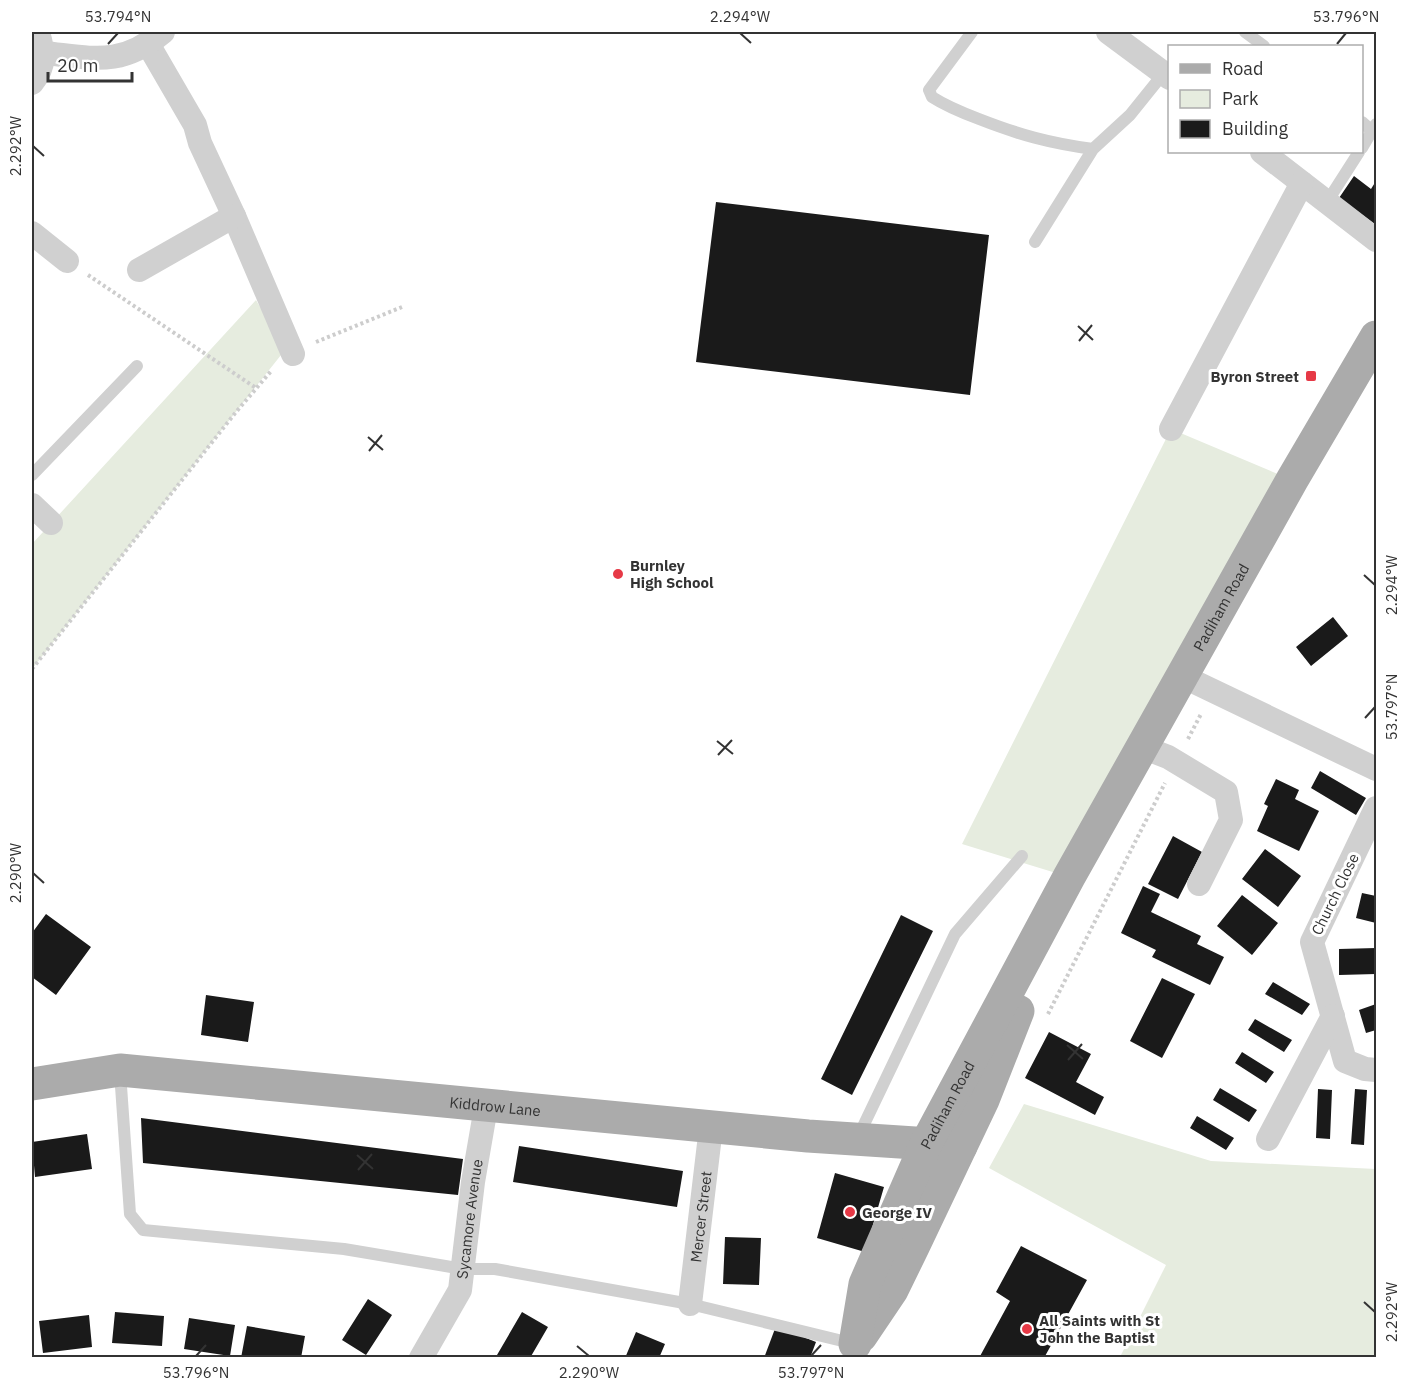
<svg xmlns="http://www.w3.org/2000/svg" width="1408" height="1389" viewBox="0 0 1408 1389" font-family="'IBM Plex Sans',sans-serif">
  <rect width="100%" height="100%" fill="#fff"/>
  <!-- green -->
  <path fill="#e6ecdf" d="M256,300L285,350L32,669V544Z
    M1171,429L1292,480L1069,877L962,844Z
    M1024,1104L1211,1161L1376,1169V1357H1120L1166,1265L989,1168Z"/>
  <!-- building -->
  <path fill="#1a1a1a" d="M1354,176L1371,189L1376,181V225L1339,198Z
    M716,202L989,235L970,395L696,362Z
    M1333,617L1348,636L1311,666L1296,647Z
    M1320,771L1366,798L1356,815L1311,788Z
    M1276,779L1299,790L1295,799L1319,811L1299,851L1257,831L1268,806L1264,804Z
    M1173,836L1202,852L1178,899L1148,884Z
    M1265,849L1301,876L1278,907L1242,879Z
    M1143,886L1160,894L1151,912L1201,936L1197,944L1224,957L1210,985L1152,957L1156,950L1121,933Z
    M1362,893L1376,896V923L1356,918Z
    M1242,895L1278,923L1252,955L1217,926Z
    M46,914L91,947L56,995L32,977V933Z
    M901,915L933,931L852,1095L821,1079Z
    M1376,948V974L1339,975V949Z
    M1162,978L1195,994L1162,1058L1130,1041Z
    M1273,982L1310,1004L1302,1015L1265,994Z
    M206,995L254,1002L248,1042L201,1035Z
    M1376,1004V1030L1366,1033L1359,1010Z
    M1255,1019L1292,1040L1284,1052L1248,1030Z
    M1049,1032L1091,1054L1076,1082L1104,1097L1095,1115L1025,1078Z
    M1242,1052L1274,1072L1266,1083L1235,1063Z
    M1220,1088L1257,1110L1249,1122L1213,1100Z
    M1318,1089L1332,1090L1330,1139L1316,1138Z
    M1355,1089L1367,1090L1364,1145L1351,1144Z
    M1197,1116L1234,1138L1226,1150L1190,1128Z
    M141,1118L463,1159L458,1195L143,1163Z
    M87,1134L92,1169L35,1177L32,1142Z
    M519,1146L683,1171L677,1207L513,1182Z
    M835,1173L884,1187L865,1252L817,1238Z
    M725,1237L761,1238L759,1285L723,1284Z
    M1021,1246L1087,1280L1044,1358H979L1010,1301L996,1292Z
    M368,1299L392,1315L366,1355L342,1340Z
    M115,1312L164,1316L162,1346L112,1343Z
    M522,1312L548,1327L530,1358H503L497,1355Z
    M89,1315L92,1347L43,1353L39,1321Z
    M189,1318L235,1325L230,1356L184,1349Z
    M247,1326L305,1336L301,1358H241Z
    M776,1326L816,1342L810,1358H764Z
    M636,1332L665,1344L659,1358H625Z"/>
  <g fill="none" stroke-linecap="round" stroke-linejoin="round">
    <!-- path -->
    <path stroke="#cdcdcd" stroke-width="4" stroke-dasharray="3 3" stroke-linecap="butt" d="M88,275L256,388
      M316,342L402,307
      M32,669L236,412L272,370
      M1188,739L1201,714
      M1048,1014L1165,783"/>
    <!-- lane -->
    <path stroke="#d0d0d0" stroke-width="12" d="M972,32L929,90L932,97C946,106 963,113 979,119C1020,135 1049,143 1093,149
      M1245,32L1264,46
      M1362,122L1372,131
      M1362,148L1376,124
      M1327,202L1359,152
      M1035,242L1093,149L1130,115L1163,74
      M32,475L137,366
      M120,1072L130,1214L143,1230L344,1249L463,1269H495L690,1304L855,1344
      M858,1137L955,934L1022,856"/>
    <!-- street -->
    <g stroke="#d0d0d0" stroke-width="24">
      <path d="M1108,32L1170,78"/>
      <path d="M148,44L195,125L200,143L234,216L293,354"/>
      <path d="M44,53C94,58 121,67 163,32"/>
      <path d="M32,83C46,65 44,53 38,32"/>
      <path d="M1262,152L1376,240"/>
      <path d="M32,233L67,261"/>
      <path d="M139,270L234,216"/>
      <path d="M1171,429L1302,183"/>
      <path d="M32,505L51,523"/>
      <path d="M1182,676L1376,769"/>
      <path d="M1142,747L1168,757L1226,792L1231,820L1199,884"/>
      <path d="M1376,808L1312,942L1345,1061L1365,1069L1376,1070"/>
      <path d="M1268,1139L1333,1016"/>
      <path id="s1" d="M690,1304L711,1127"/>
      <path id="s2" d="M421,1358L460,1290L473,1182L486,1107"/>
    </g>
    <!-- primary -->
    <g stroke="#ababab" stroke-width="33">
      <path id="s3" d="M32,1084L120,1070L808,1136L961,1146"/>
      <path d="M861,1336L892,1290L913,1247L983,1100L1018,1011"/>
      <path id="s4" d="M855,1344L865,1284L926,1144L1069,877L1182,676L1292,480L1376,337"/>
    </g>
  </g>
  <!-- ticks -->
  <path fill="none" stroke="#333" stroke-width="2" d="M740,33L751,43M108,44L118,33M1337,44L1346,33M33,146L44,156M1078,326L1093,340M1079,341L1092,325M368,437L383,450M369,451L382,435M1364,575L1375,585M1365,718L1375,707M717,741L733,754M718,755L732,740M33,873L44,883M1067,1045L1083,1059M1068,1060L1082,1044M357,1155L373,1169M358,1170L372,1154M1364,1302L1375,1312M577,1346L589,1356M196,1356L206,1345M811,1356L821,1345"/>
  <!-- markers -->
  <g fill="#e63946" stroke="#fff" stroke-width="2">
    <rect x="1305" y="370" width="12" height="12" rx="3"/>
    <circle cx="618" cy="574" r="6"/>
    <circle cx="850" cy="1212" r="6"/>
    <circle cx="1027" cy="1329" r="6"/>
  </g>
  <g text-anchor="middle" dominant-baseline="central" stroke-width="6" stroke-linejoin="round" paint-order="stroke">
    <!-- poi labels -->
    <g font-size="15" font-weight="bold" fill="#333" stroke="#fff" text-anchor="start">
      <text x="1299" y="376" text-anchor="end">Byron Street</text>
      <text x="630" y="565">Burnley<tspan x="630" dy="17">High School</tspan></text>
      <text x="862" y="1212">George IV</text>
      <text x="1039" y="1320">All Saints with St<tspan x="1039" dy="17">John the Baptist</tspan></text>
    </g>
    <!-- street labels -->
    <g font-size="15" fill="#333" stroke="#fff">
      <text stroke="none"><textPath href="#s4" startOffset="826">Padiham Road</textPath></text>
      <text transform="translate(1335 894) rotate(-64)">Church Close</text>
      <text stroke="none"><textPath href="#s4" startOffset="258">Padiham Road</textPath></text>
      <text stroke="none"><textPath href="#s3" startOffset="466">Kiddrow Lane</textPath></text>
      <text stroke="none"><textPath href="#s1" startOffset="88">Mercer Street</textPath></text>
      <text stroke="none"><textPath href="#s2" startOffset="150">Sycamore Avenue</textPath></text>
    </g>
  </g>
  <!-- border -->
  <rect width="1408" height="1389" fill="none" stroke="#ffffff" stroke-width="66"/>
  <!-- legend -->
  <rect x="1168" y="45" width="195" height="108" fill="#ffffff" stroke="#adadad" stroke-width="1.5"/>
  <rect x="1180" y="64" width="30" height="9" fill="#ababab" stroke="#adadad" stroke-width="1.5"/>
  <text x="1222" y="75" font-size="18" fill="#333333">Road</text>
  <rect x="1180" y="90" width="30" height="18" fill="#e6ecdf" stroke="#adadad" stroke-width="1.5"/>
  <text x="1222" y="105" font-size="18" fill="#333333">Park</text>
  <rect x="1180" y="120" width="30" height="18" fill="#1a1a1a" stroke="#adadad" stroke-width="1.5"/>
  <text x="1222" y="135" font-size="18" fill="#333333">Building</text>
  <!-- scale -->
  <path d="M48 72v9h84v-9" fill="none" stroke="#333333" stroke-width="3"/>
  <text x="57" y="72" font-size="18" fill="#333333" stroke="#ffffff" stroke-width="4.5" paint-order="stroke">20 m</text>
  <rect x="33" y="33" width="1342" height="1323" fill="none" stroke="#333" stroke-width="2"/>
  <g font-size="15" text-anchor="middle" fill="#333">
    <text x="118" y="22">53.794°N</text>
    <text x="740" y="22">2.294°W</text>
    <text x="1346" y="22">53.796°N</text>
    <text transform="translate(16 146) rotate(-90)" y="5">2.292°W</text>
    <text transform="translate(1392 585) rotate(-90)" y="5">2.294°W</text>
    <text transform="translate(1392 707) rotate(-90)" y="5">53.797°N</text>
    <text transform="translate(16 873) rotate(-90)" y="5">2.290°W</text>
    <text transform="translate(1392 1312) rotate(-90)" y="5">2.292°W</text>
    <text x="196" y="1378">53.796°N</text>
    <text x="589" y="1378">2.290°W</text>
    <text x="811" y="1378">53.797°N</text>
  </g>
</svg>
